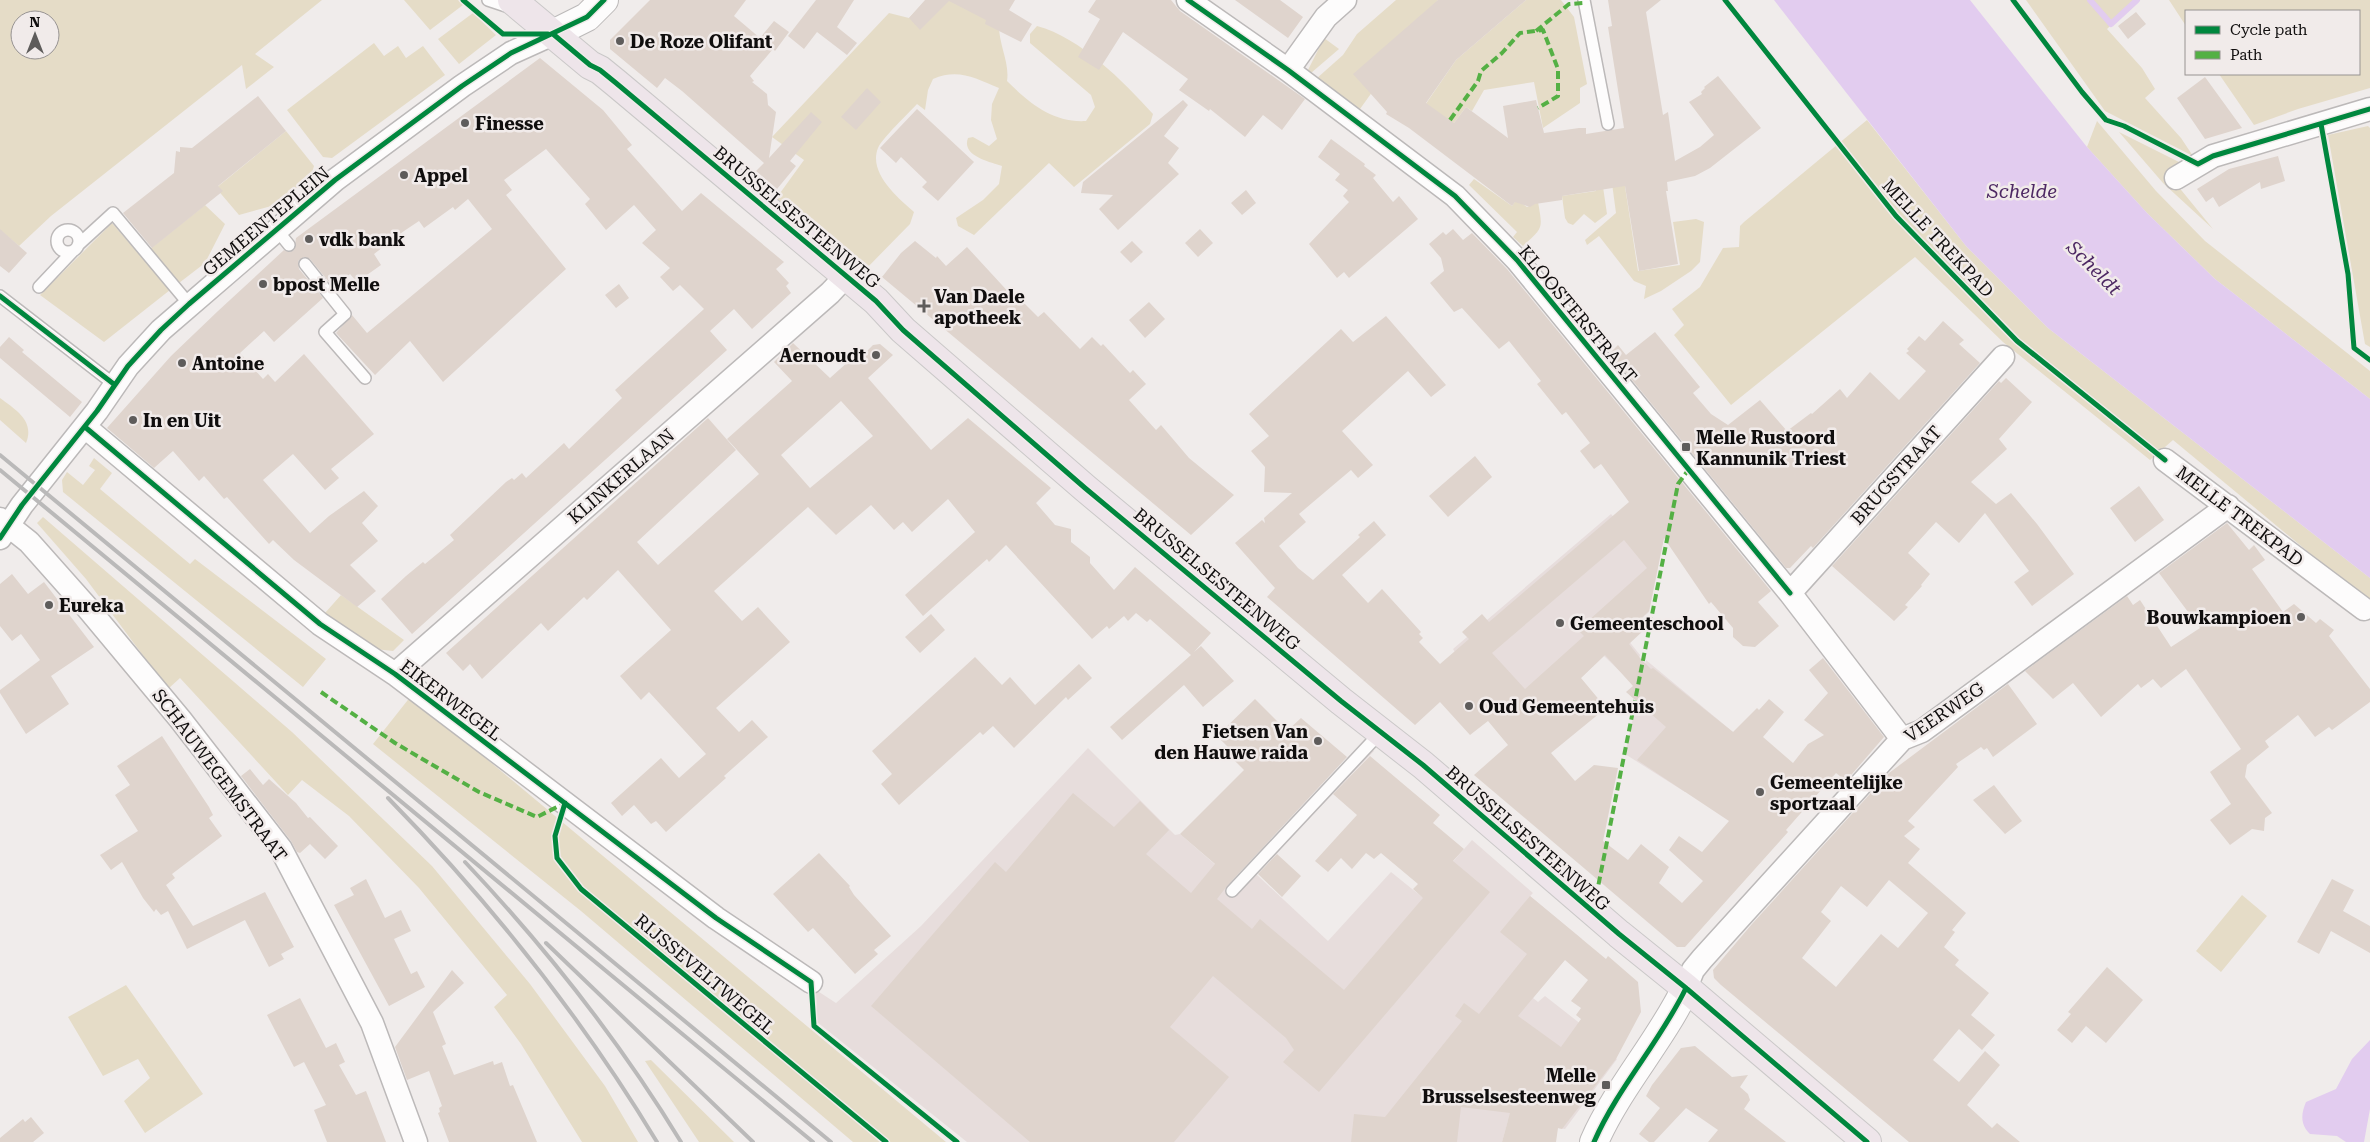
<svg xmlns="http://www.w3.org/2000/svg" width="2370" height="1142" viewBox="0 0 2370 1142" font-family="'Roboto Serif',serif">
  <rect width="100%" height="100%" fill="#f0eceb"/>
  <!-- built -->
  <path fill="#e7dddc" d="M1674,487L1649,612L1624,635L1640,655L1633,684L1604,656L1510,745L1453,649L1611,514L1615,519Z
    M1646,660L1733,732L1685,792L1625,754Z
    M1365,742L1374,751L1256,874L1328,941L1391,872L1422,897L1472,840L1533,893L1530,896L1582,939L1533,998L1538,1002L1545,996L1591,1032L1590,1039L1617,1059L1565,1129L1508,1121L1502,1142H967L817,1022L816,990L836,1003L921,926L1088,748L1175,835L1180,834L1234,881Z"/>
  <!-- green -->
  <path fill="#e5dcc7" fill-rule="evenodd" d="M0,0H322L255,54L274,67L246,89L242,65L51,216L19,246L0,230ZM20,20H50V50H20Z
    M404,0H458L463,5L430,30Z
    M926,0H968L999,23C998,44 1010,62 1007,81C1029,103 1053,123 1086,121L1095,107L1091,95L1030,43V34L1037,26C1081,38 1123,81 1153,114L1150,124L1074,187L1049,163L974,235L958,226L956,218L983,200L999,184L1002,166C990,162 961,156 968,138L973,137L989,146L997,139L991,120L992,104L999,88C975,78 958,68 933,79L928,90L925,110L917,104C908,114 883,137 878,148C868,173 898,198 914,212L910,224L863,272L775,200L804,160L772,137L889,13L909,18Z
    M1396,0H1438L1360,109L1316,79L1343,55L1357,34Z
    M1526,0H1561L1574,17L1587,84L1580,88V103L1543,128L1534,82L1484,90L1472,111L1466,107L1454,123L1421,111L1456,60Z
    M2026,0H2137L2107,29L2142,68L2155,89L2145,98L2181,138L2193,156L2105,111Z
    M2169,0H2370V88L2298,109L2254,125L2219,74H2359V11H2186V26Z
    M473,13L496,35L459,64L438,39Z
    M1324,38L1339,49L1311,73L1308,70Z
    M374,43L384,56L398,46L406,58L423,46L445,75L332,158L323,157L287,110Z
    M1867,120L1966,246L2048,328L2370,578V603L2173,440L2150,460L2003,342L1915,257L1731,405L1674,335L1684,325L1672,309L1700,287L1723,248L1739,247L1740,226L1744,222Z
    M2097,121L2156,191L2205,241L2370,371V399L2215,279L2147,213L2087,147Z
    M2368,126L2370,128V347L2365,344L2328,135Z
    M286,131L314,166L311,176L275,205L239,215L216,188Z
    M2119,132L2179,162L2180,167L2173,180L2213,229L2163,183Z
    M1611,176L1624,180L1638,271L1680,265L1673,222L1696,219L1704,222L1700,262L1691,271L1661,291L1644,299L1646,286L1634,281L1599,236L1587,245L1585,240L1616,213Z
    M1474,179L1512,206L1516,200L1527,207L1538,202C1543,230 1543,227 1523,246L1513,237L1517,232L1469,185Z
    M1603,187L1607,214L1595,223L1584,214L1573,225L1568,223L1565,218L1562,196L1596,191V188Z
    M205,205L225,224L205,263L179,283L150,249Z
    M112,223L170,290L104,342L40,295Z
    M0,398C16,410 35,421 26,443L0,420Z
    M94,458L112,473L100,489L190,564L195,559L326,659L303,687L63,492L62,480L67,472L83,485L95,470L89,466Z
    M43,517L292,732L432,866L530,984L605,1086L638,1142H582L521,1044L494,1007L507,995L419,888L349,816L302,780L288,795L180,678L168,689L86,579L37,523Z
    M341,595L404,640L393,651L375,649L325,613Z
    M411,696L946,1142H853L581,911L373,744Z
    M2242,895L2267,916L2221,972L2196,951Z
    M126,985L203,1094L145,1133L124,1101L150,1078L138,1059L103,1076L68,1017Z
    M651,1060L734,1142H699L645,1061Z"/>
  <!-- water -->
  <path fill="#e2ccef" d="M1774,0H1970L2087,147L2147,213L2215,279L2370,399V578L2048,328L1966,246Z
    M2370,1040V1109L2364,1142H2346L2337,1136L2310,1134C2300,1124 2301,1114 2306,1102L2336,1089L2352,1059Z"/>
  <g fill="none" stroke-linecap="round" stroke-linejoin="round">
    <!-- stream -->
    <path stroke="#e2ccef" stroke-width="6" d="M2090,0L2111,24L2137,0"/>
  </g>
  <!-- building -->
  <path fill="#dfd4cd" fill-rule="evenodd" d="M650,0H746L734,16L760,38L774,21L789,32L775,51L773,49L750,76L754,81L752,82L767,94L768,105L776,112L769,158L811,112L822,122L790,161L796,166L777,189L756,171L764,163L682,91L665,78L657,88L610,49V40Z
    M816,0H854L837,27L857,43L847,55L817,32L804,49L788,36Z
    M925,0H1015L1009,10L1032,24L1021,42L985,24L986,20L949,1L920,30L909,18Z
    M1096,0H1171L1180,11L1305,99L1282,130L1263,115L1245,137L1210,109L1209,111L1179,90L1188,79L1123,32L1099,70L1078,57L1100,19L1088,12Z
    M1235,0H1280L1303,17L1288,38Z
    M1438,0H1526L1456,60L1426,103L1454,123L1466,107L1508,138L1503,106L1536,100L1544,133L1579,128H1586V134L1624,128L1608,27L1612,26L1608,0H1661L1646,12L1663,115L1668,112L1675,161L1700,147L1714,135L1689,102L1702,94L1701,92L1705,88L1704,87L1718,76L1761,128L1710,168L1695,176L1667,182L1668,191H1666L1678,264L1639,271L1625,186L1562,196V200L1535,204L1530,207L1515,202L1512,206L1409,128L1386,114L1387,112L1353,74Z
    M2136,12L2146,24L2128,39L2118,26Z
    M540,58L603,110L632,145L627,149L682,211L701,193L784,262L776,269L789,283L786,286L791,293L752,329L734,309L710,331L727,350L412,634L381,599L406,576L423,562L425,564L454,540L450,535L506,482L512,478L514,480L522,473L526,478L564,443L569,449L622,398L615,390L704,309L680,285L673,291L660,277L670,268L642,243L656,230L634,205L606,230L585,204L590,199L546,149L504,180L512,190L506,195L566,269L443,382L410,341L375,375L336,333L352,315L367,333L492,229L468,199L455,210L453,207L424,228L419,221L404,231L374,254L381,265L357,282L350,274L334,288L310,259L304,257L298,261L299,269L323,298L274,342L264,331L240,353L263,379L268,374L275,382L304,354L374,434L331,469L339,478L325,490L293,454L263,480L310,533L329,516L364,491L378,506L362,523L378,541L350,565L376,591L357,607L294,560L273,540L269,544L227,497L224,499L204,476L199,481L173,451L154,468L107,428L171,356L218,311L284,250L290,252L294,250L296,238Z
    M2205,77L2242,128L2205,139L2177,98Z
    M867,88L881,102L856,130L841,117Z
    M258,96L286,131L218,186L223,191L152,248L123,213L174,173L176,151L180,152V147L192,148Z
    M1183,100L1188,105L1164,136L1179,148L1168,163L1179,174L1118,230L1099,209L1113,195L1081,193L1083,182Z
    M917,109L974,162L938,201L922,187L927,182L901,157L896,163L880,148Z
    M1331,139L1365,164L1364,166L1376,175L1373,178L1393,202L1399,196L1418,219L1349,278L1344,272L1337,278L1309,244L1349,202L1343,196L1348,190L1335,180L1340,174L1318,157Z
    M2278,156L2285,181L2261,189L2260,182L2219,207L2213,197L2206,202L2197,189L2229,169Z
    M1246,190L1256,203L1242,215L1231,203Z
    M0,229L27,253L9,273L0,266Z
    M1200,229L1213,243L1198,257L1185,243Z
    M1453,229L1463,240L1472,233L1507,269L1771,591L1758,602L1779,626L1755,647L1743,646L1733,637V628L1711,602L1709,604L1664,538L1649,611L1637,622L1644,630L1629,644L1640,658L1651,669L1653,668L1733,732L1757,708L1759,710L1769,699L1784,712L1763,737L1793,763L1808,744L1824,735L1804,720L1828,693L1809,670L1823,658L1884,737L1846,781L1836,773L1786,830L1788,832L1685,947H1677L1474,775L1508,745L1488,721L1470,735L1440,702L1415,725L1267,597L1275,588L1235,543L1262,520L1265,523L1264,518L1292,493L1264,492L1265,467L1251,451L1269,436L1249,414L1341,329L1353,342L1386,316L1446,385L1431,397L1408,371L1342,431L1373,465L1358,478L1351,470L1299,514L1306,522L1279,546L1298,568L1313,580L1360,537L1358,535L1374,521L1386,535L1342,575L1368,603L1382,589L1421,632L1419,634L1423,638L1419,642L1440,664L1469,639L1462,632L1482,614L1489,622L1629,502L1601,464L1594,469L1580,451L1590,443L1566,412L1562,415L1537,384L1541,381L1509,341L1499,349L1462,308L1454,312L1430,283L1444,271L1441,258L1429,244L1443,232L1446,235ZM1624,540L1647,568L1578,630L1584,636L1525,689L1492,653ZM1605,655L1633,686L1626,692L1666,727L1637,760L1729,821L1702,852L1679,836L1669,850L1703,881L1682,903L1659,883L1669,867L1641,844L1628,860L1603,841L1618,768L1594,765L1575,781L1551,753L1606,708L1581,678Z
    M915,241L936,258L937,256L946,266L967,247L1013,297L1016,295L1038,317L1044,312L1080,349L1092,337L1101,346L1103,344L1130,373L1133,370L1146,384L1129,400L1156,430L1161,425L1189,458L1234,495L1191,535L882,277L901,253Z
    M1132,241L1143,252L1131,263L1120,252Z
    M619,284L629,298L616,308L605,295Z
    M1149,302L1165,319L1145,338L1129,320Z
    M1943,321L1964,340L1959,344L1980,363L1813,548L1811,546L1790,568H1786L1610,353L1618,345L1626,355L1655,332L1700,387L1693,393L1711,414L1728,425L1760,400L1787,431L1811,413L1812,414L1840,389L1847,398L1870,372L1899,400L1926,371L1906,353L1909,351L1907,349L1919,336L1925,341Z
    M9,337L24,350L22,352L82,402L70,417L0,358V347Z
    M793,343L830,378L859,352H866L873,345L880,344L893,355L868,378L931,450L968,418L1051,488L1036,503L1055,525L1071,529V542L1090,557V563L1114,590L1135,567L1211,633L1194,652L1201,646L1234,681L1203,707L1184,685L1122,740L1110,727L1191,655L1150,619L1147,622L1136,613L1128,621L1124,616L1109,629L1107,626L1092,639L1006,545L989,562L987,559L923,616L905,595L975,532L948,499L912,532L903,522L894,530L871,505L836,535L808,507L714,591L742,621L758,607L790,642L716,708L739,732L752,720L768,737L724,776L726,778L666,832L656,821L651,824L634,805L622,816L611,803L661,758L679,778L706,754L649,692L641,700L620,676L671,630L618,570L587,600L584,597L548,631L541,623L482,679L470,664L463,671L446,653L708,418L736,450L637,542L658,565L759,474L727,439L792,381L774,362ZM841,401L873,436L810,488L781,455Z
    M2006,378L2032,402L1999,439L2007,449L1971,482L1996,504L2011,493L2037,524L2074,574L2032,606L2014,582L2029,571L1985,513L1959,543L1936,522L1908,553L1930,574L1921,585L1922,586L1905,605L1908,607L1894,621L1832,566L1999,381L2001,383Z
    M1475,456L1492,477L1448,517L1429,496Z
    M2139,486L2164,520L2135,542L2110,508Z
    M2227,523L2249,550L2254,545L2265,560L2252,569L2283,612L2294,604L2316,623L2320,619L2334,630L2329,636L2370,689V702L2332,730L2329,727L2315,737L2298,715L2265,741L2269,747L2247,765L2245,777L2272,813L2265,818L2264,831L2252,829L2230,845L2210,820L2231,804L2210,772L2241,749L2186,669L2161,688L2153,679L2141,688L2138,684L2101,717L2073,683L2053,699L2025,671L2127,596L2133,605L2140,600L2171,647L2200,628L2159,573Z
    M12,574L28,594L44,582L94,647L51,676L69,704L26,734L0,693V690L40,660L21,634L12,641L0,626V584Z
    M931,614L945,630L920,653L905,637Z
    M975,657L1002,685L1010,677L1035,705L1079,664L1092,678L1068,700L1066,697L1014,748L993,726L983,735L980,732L899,805L881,784L892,774L872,751Z
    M2008,684L2037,724L1993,757L1987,748L1984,750L1981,747L1956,764L1958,767L1908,821L1915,827L1904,836L1920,849L1908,863L1966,913L1952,930L1955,932L1944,947L1959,960L1955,965L1989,993L1971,1015L1995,1035L1982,1050L1959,1029L1933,1060L1959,1082L1985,1051L2000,1065L1967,1105L1992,1128L1997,1123L2020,1142H1909L1721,985L1714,978L1713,970L1752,924L1889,773ZM1889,880L1928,913L1898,948L1881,934L1836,987L1802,958L1831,921L1821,912L1841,886L1867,907Z
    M1255,699L1287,731L1301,718L1347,757L1227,886L1217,899L1252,929L1260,919L1344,990L1423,898L1413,889L1418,884L1381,853L1374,859L1366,853L1352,869L1341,858L1328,872L1315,861L1357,815L1333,794L1370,756L1440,815L1433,823L1464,849L1453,861L1490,892L1319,1092L1283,1062L1294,1050L1286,1038L1213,976L1170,1027L1229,1077L1174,1142H1030L871,1006L995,862L1006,872L1073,793L1114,827L1140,801L1169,830L1146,854L1191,893L1215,864L1180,834L1244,770L1228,754L1232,751L1217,736Z
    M162,736L209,807L213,815L209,818L222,836L172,874L175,878L166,885L193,926L265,892L294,947L281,954L284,959L269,967L245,920L187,949L168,911L161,915L156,909L154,912L143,898L122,862L111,870L100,855L138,831L115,795L130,785L117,766Z
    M250,769L263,785L269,779L296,803L308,818L310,817L338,846L325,859L310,844L300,853L297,852L291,841L241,776Z
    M1994,785L2022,821L2005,834L1973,800Z
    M819,853L850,886L849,887L854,895L891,936L874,950L878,954L855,974L813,928L808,932L773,894Z
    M1277,854L1301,876L1282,897L1258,874Z
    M366,879L385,918L401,910L411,931L394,939L411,974L417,971L425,987L389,1006L334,905L354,895L350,888Z
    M2332,879L2354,890L2343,911L2370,926V953L2331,931L2319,954L2297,942Z
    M1530,896L1606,959L1608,956L1638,982L1641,1012L1616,1059L1562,1129L1558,1128L1556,1142H1502L1510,1113L1461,1107L1457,1142H1351L1354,1114L1385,1117L1462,1021L1455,1016L1464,1003L1479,1014L1527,954L1500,932ZM1565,960L1588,980L1571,1001L1581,1008L1576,1015L1581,1019L1561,1047L1518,1016Z
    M2107,967L2143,1000L2106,1043L2086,1026L2072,1043L2057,1030L2071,1014L2068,1012Z
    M452,970L464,983L433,1012L446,1044L442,1046L454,1075L493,1061L494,1065L502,1062L510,1086L513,1085L537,1142H449L438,1113L440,1112L439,1108L442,1106L429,1071L407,1080L395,1047Z
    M300,998L326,1048L336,1043L345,1062L339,1065L356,1095L366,1091L386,1142H327L314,1110L326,1105L304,1062L294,1067L267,1015Z
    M1695,1046L1732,1077L1748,1075L1740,1087L1748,1094L1750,1100L1744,1109L1786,1142H1708L1718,1130L1686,1108L1654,1142H1649L1639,1134L1660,1108L1646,1096L1652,1085L1681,1048Z
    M31,1117L44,1133L33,1142H0V1138L23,1119L25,1122Z"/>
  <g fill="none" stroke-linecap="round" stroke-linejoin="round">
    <defs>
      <path id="service" d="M488,0L512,8
        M1584,0L1608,124
        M277,230L289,245
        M57 241a11 11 0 1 1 22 0a11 11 0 1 1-22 0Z
        M78,245L113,213L189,304
        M305,264L345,314L325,332L365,378
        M39,287L73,251
        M0,296L115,385
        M1232,891L1381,732"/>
      <path id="minor" d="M1188,0L1288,70L1455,196L1517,260L1790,593L1902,739
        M1288,70L1326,17L1345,0
        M2176,178L2213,156L2370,109
        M85,427L320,624L395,674L716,918L811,982
        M2165,460L2364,609
        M0,519L29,542L85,605L180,719L281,849L372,1023L416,1142
        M0,538L22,505L97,411L128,366L161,330L335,180L462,86L511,53L553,34
        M1790,593L2003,357
        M395,674L830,293L846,276
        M1686,988L1693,970L1702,959L1902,739L1922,731L2228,506"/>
      <path id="secondary" d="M553,34L587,17L604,0
        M1594,1142C1618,1087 1660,1042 1686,988"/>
      <path id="primary" d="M512,0L590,65L600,70L616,83L876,301L903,330L1085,488L1341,701L1423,765L1619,934L1686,988L1867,1142"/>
    </defs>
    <!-- service casing -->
    <use href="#service" stroke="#bcb9b9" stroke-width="14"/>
    <!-- minor casing -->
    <use href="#minor" stroke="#bcb9b9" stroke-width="25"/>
    <!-- secondary casing -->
    <use href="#secondary" stroke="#bcb9b9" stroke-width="30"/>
    <!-- primary casing -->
    <use href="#primary" stroke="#cac8c8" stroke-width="30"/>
    <!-- service -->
    <use href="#service" stroke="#fdfcfc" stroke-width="11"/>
    <!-- minor -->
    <use href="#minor" stroke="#fdfcfc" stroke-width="22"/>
    <!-- secondary -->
    <use href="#secondary" stroke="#fdfcfc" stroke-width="28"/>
    <!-- primary -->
    <use href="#primary" stroke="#eee5ea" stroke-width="28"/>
    <!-- rail -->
    <path stroke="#bab9b9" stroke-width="4" d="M0,455L831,1142
      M0,470L813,1142
      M388,798C491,903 581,1016 657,1142
      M465,862C546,948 619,1040 681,1142
      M546,943L753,1142"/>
    <!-- quiet -->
    <path stroke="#54b044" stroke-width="4" stroke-dasharray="8 4" stroke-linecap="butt" d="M1536,31L1569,4L1584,3
      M1450,120L1478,81L1481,71L1502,53L1520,33L1543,30L1558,69V96L1538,108
      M321,692L395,743L479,792L537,817L565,803
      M1585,904L1598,887L1678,484L1689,469"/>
    <defs>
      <path id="cycleway" d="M463,0L503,34H548
        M1188,0L1288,70L1455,196L1517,260L1790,593
        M1725,0L1896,216L2017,341L2165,460
        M2013,0L2082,92L2106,120L2124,126L2198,164L2213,156L2370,109
        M553,34L590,65L600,70L616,83L876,301L903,330L1085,488L1341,701L1423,765L1619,934L1686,988L1867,1142
        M2321,124L2348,274L2354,348L2370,360
        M0,296L115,385
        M85,427L320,624L395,674L716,918L811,982L814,1026L957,1142
        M0,538L22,505L97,411L128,366L161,330L189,304L335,180L462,86L511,53L587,17L604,0
        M565,803L555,836L557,858L581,889L886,1142
        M1594,1142C1618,1087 1660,1042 1686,988"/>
    </defs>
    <!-- cycleway casing -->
    <use href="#cycleway" stroke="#f1ebea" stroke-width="8"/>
    <!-- cycleway -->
    <use href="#cycleway" stroke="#00873e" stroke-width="5"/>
  </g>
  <!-- markers -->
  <g fill="#5e5c5b" stroke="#f1ebea" stroke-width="2">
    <circle cx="620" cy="41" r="5"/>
    <circle cx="465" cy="123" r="5"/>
    <circle cx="404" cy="175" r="5"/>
    <circle cx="309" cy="239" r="5"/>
    <circle cx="263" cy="284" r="5"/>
    <path d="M921.5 298.5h5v5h5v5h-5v5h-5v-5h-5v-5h5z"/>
    <circle cx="876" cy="355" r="5"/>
    <circle cx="182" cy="363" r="5"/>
    <circle cx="133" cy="420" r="5"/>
    <rect x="1681" y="442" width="10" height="10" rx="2.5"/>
    <circle cx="49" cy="605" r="5"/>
    <circle cx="2301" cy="617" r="5"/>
    <circle cx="1560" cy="623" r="5"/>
    <circle cx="1469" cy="706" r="5"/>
    <circle cx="1318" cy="741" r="5"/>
    <circle cx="1760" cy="792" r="5"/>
    <rect x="1601" y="1080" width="10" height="10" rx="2.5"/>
  </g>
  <g text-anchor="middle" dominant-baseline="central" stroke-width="5" stroke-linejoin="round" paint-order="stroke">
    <!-- poi labels -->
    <g font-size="18" font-weight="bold" fill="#100e0e" stroke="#f1ebea" text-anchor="start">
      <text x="630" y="41">De Roze Olifant</text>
      <text x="475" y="123">Finesse</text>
      <text x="414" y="175">Appel</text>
      <text x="319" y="239">vdk bank</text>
      <text x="273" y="284">bpost Melle</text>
      <text x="934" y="296">Van Daele<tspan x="934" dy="21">apotheek</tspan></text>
      <text x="866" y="355" text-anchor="end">Aernoudt</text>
      <text x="192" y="363">Antoine</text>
      <text x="143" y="420">In en Uit</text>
      <text x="1696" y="437">Melle Rustoord<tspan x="1696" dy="21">Kannunik Triest</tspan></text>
      <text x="59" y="605">Eureka</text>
      <text x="2291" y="617" text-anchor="end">Bouwkampioen</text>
      <text x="1570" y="623">Gemeenteschool</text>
      <text x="1479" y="706">Oud Gemeentehuis</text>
      <text x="1308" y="731" text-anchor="end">Fietsen Van<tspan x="1308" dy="21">den Hauwe raida</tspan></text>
      <text x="1770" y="782">Gemeentelijke<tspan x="1770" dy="21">sportzaal</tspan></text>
      <text x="1596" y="1075" text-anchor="end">Melle<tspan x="1596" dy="21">Brusselsesteenweg</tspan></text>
    </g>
    <!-- street labels -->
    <g font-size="18" fill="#100e0e" stroke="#f1ebea">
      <text transform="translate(797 217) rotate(40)">BRUSSELSESTEENWEG</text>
      <text transform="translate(266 221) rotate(-40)">GEMEENTEPLEIN</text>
      <text transform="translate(1938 238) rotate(47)">MELLE TREKPAD</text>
      <text transform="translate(1578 314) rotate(50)">KLOOSTERSTRAAT</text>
      <text transform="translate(1896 475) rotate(-48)">BRUGSTRAAT</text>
      <text transform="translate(621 476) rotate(-41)">KLINKERLAAN</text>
      <text transform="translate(2240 516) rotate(37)">MELLE TREKPAD</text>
      <text transform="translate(1217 579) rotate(40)">BRUSSELSESTEENWEG</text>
      <text transform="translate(451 700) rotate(37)">EIKERWEGEL</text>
      <text transform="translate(1944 712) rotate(-34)">VEERWEG</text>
      <text transform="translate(220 775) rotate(53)">SCHAUWEGEMSTRAAT</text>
      <text transform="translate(1528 838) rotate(41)">BRUSSELSESTEENWEG</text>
      <text transform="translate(705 974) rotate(40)">RIJSSEVELTWEGEL</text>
    </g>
    <!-- water labels -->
    <g font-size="19" font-style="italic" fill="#4d2863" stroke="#f1ebea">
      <text x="2022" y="191">Schelde</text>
      <text transform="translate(2094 268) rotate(45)">Scheldt</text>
    </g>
  </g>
  <!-- legend -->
  <rect x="2185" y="10" width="175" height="65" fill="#f1ebea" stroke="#979392"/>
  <rect x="2195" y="26" width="25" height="8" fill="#00873e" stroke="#979392"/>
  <text x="2230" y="35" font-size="15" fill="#100e0e">Cycle path</text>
  <rect x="2195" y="51" width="25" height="8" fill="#54b044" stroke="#979392"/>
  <text x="2230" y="60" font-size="15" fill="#100e0e">Path</text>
  <!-- north arrow -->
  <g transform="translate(35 35)"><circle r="24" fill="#f1ebea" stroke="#979392"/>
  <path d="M0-4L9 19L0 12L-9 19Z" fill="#5e5c5b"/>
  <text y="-8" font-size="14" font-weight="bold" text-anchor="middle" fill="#100e0e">N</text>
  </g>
</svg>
